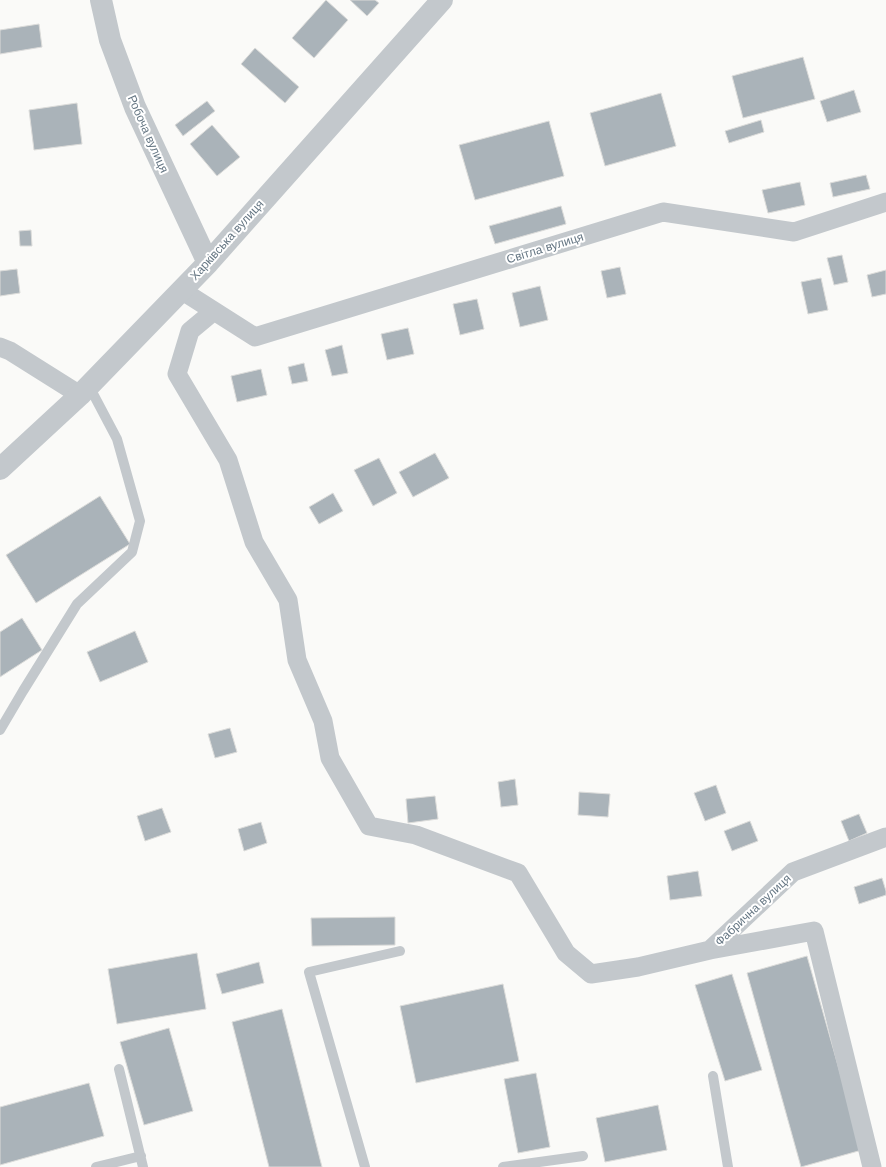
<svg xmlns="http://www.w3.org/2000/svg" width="886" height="1167" viewBox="0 0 886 1167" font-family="'Work Sans',sans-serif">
  <rect width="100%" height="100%" fill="#fafaf8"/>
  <!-- building -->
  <path fill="#aab3b9" stroke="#dcdcda" d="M326,0L348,20L314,58L292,38Z
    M350,0H375L379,3L367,16Z
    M39,24L42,47L0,54V30Z
    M255,48L299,87L285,103L241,64Z
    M803,57L815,99L743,118L732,76Z
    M854,90L861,112L827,122L820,101Z
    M661,93L676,146L605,166L590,113Z
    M207,101L215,111L183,136L175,125Z
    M77,103L82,144L34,150L29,110Z
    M761,120L764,132L729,143L725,131Z
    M549,121L564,176L475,200L459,145Z
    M212,125L240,157L217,176L190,144Z
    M866,175L870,189L833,197L830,183Z
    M800,182L805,205L768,213L762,190Z
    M561,206L566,224L495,244L489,226Z
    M31,230L32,246H20L19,231Z
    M842,255L848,282L834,285L827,258Z
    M620,267L626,294L607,298L601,271Z
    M17,269L20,293L0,296V271Z
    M886,270V294L872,297L867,275Z
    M821,278L828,310L808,314L801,282Z
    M540,286L548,320L520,327L512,293Z
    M477,299L484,329L460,335L453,304Z
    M408,328L414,354L387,360L381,334Z
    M342,345L348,373L332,376L325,350Z
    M304,363L308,381L292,384L288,367Z
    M261,369L267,395L237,402L231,376Z
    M435,453L449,478L413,497L399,472Z
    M379,458L397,493L373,506L354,470Z
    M333,493L343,511L319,524L309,507Z
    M100,496L130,544L36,603L6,555Z
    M22,618L42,650L0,677V632Z
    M135,631L148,662L100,682L87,652Z
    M230,728L237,752L215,758L208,734Z
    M515,779L518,805L501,807L498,782Z
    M716,785L726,813L705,821L694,793Z
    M579,792L610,794L608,817L578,815Z
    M435,796L438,819L408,823L406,799Z
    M162,808L171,832L145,841L137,816Z
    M859,814L867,833L849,841L841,821Z
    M750,821L758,841L732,851L724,831Z
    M261,822L267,843L244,851L238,829Z
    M698,871L702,896L670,900L667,876Z
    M882,878L886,891V895L859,904L854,887Z
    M395,917V945L312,946L311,918Z
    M197,953L206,1009L117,1024L108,969Z
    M807,956L862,1150L801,1167L747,973Z
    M259,962L264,983L222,994L216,974Z
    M732,974L762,1070L725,1081L695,985Z
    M503,984L519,1061L416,1083L400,1006Z
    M282,1009L322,1167H269L232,1022Z
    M169,1028L193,1111L144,1125L120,1042Z
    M536,1073L550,1147L518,1153L504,1079Z
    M89,1083L104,1136L0,1165V1107Z
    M658,1105L667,1150L605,1162L596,1118Z"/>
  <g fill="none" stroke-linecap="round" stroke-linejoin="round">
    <!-- service -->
    <path stroke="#c3c8cc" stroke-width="10" d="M0,730L23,691L77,604L132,552L140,521L117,439L89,386
      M119,1069L143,1167
      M713,1076L728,1167
      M96,1167L141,1156
      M365,1167L309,972L400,951
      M503,1167L583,1156"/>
    <!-- minor -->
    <path stroke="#c3c8cc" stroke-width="19" d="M181,290L255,337L663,212L794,232L886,202
      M214,311L190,331L177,374L228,460L254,542L288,600L297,660L323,721L330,758L369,826L416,835L518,873L566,953L591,974L638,967L710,950L814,931L872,1167
      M0,347L10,351L80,395
      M710,950L793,872L886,837"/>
    <!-- tertiary -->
    <path stroke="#c3c8cc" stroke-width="22" d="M101,0L110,40L135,107L208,263
      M0,469L80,395L208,263L442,0"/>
  </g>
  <g text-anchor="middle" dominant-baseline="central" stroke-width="4" stroke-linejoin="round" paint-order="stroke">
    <!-- street labels -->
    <g font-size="12" fill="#657683" stroke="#fff">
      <text transform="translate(148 134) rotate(66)">Робоча вулиця</text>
      <text transform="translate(227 240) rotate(-48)">Харківська вулиця</text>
      <text transform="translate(545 248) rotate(-17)">Світла вулиця</text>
      <text transform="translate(753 910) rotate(-43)">Фабрична вулиця</text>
    </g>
  </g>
</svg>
